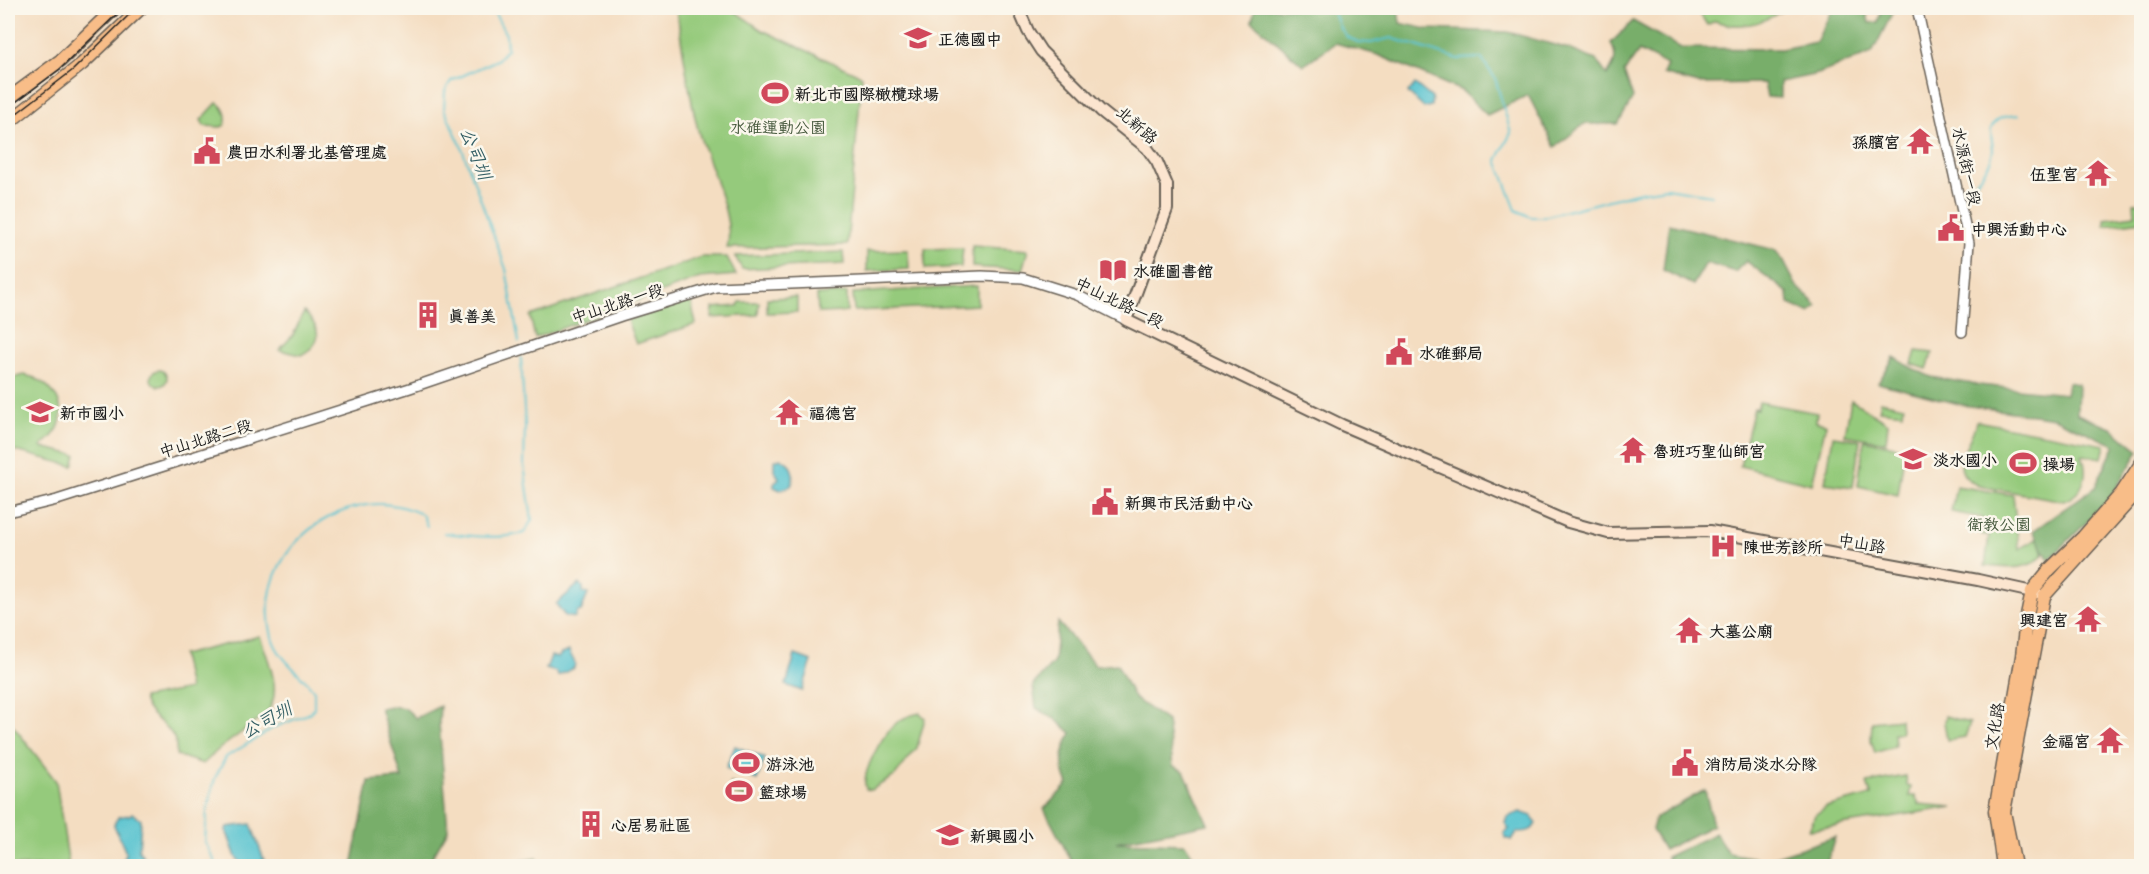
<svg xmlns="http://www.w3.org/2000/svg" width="2149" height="874" viewBox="0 0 2149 874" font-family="'Playpen Sans','LXGW WenKai TC',sans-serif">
  <rect width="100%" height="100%" fill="#fbf7ec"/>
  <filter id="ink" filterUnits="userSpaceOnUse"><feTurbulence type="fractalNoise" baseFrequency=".0167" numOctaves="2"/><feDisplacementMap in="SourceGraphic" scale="12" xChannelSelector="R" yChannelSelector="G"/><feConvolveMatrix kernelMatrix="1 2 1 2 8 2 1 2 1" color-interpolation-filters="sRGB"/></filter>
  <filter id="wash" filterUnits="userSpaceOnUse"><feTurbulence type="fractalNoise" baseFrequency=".008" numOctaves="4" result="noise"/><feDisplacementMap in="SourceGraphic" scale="24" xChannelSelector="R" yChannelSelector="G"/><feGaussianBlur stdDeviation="1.35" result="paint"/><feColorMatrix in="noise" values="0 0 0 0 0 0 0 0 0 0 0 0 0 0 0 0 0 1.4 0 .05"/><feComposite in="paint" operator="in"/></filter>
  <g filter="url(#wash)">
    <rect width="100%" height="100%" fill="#f4ddc1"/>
    <!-- green -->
    <path fill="#95ca7b" stroke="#58734c" stroke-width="1.5" d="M676,8H730L762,30L862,76L847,245L727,248C736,218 706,161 698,130C688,90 683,48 676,8Z
      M1696,8H1786C1765,23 1740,30 1715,21L1707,25Z
      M217,103C225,107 228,117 225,125L221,127L204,126L201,120Z
      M2141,202V221L2105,226V219L2135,215L2134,203Z
      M972,246L1028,250L1022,270L972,267Z
      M963,248L961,267L925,269V249Z
      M908,250L909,269L867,271V251Z
      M843,252L844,264L742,269L735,256Z
      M702,257H727L736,275L700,278L535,338L530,316Z
      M977,286V305L854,311L853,293Z
      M847,293V312L818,313L817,295Z
      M797,297V312L767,313V298Z
      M691,301L696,324L636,344L627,320Z
      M740,302H759L758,315L712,318L713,308L738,306Z
      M304,312C321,328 324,343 301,355L279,350L293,335Z
      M1916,351L1933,353L1927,369L1912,364Z
      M151 378a8 8 0 1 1 16 0a8 8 0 1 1-16 0Z
      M24,375C47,379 68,402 59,426C55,436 48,440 41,447L76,455L73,466L8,449V379Z
      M1851,400L1888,423L1886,442L1845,435Z
      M1881,401L1904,406L1903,413L1879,410Z
      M1759,402L1817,413L1816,422L1826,424L1812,484L1740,466L1754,408L1757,409Z
      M1976,421L2105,445L2102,458L2082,455C2089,474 2085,493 2064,501L1979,486C1942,470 1973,443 1976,421Z
      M1833,436L1860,440L1853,487L1825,483Z
      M1864,440L1905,448L1898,495L1858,486Z
      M1956,486L2013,495L2019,549L2038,538L2044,553C2032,572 2004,568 1985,566L1989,536L1981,534L1983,518L1951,512Z
      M260,636C268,661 285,693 265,715L219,749L203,764L176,755C180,724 148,723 143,698L189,689L182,655Z
      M920,713L925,718L917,748L895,776L871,790L866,789C860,774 882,736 894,725C901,718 910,715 920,713Z
      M1945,716L1970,723L1965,737L1947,740L1944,722Z
      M8,719L56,781L69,866H8Z
      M1900,719L1901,733H1894L1895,746L1875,753L1871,740L1872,722Z
      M1906,776L1907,786L1911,787L1909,796H1915L1919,804L1953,807L1809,830L1815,815L1826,807L1871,795L1867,783Z
      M731,783L749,789L746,798L728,792Z"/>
    <!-- forest -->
    <path fill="#78ae6b" stroke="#4a6544" stroke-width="1.5" d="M1255,8H1398L1400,23L1427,29L1508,32L1569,49L1596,60L1607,75C1616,63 1617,56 1611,43L1633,21L1681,48L1781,49L1816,42L1833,8H1866L1869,23L1878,22L1882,8H1895L1872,53L1818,74L1780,82V98L1767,97L1764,83L1698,84L1663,74L1667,65L1639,51L1624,72L1633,98L1618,124H1584L1555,147L1528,95L1487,115L1462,91L1378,55L1335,43L1303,65L1252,21Z
      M1669,224L1775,250L1784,262L1796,285L1817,306L1810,313L1789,304L1788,293L1746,261L1735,272L1706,263L1693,285L1663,270Z
      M1894,357L1910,367L1931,377L1979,385L2066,394L2068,382L2078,384L2077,414L2113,429L2139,451L2109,500L2049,560L2033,531L2095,487L2115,445L2054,418L1963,405L1878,383Z
      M1058,622L1096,666L1117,664L1134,698L1167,721L1173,766L1184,771L1208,824L1116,842L1185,844L1193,856L1196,866H1074L1044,809L1068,784C1059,765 1062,751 1071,733L1055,719L1036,708L1033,685L1054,662Z
      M391,706L405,708L416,718L440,706L439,723L448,830L427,866H352L369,781L402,778L380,708Z
      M1705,790L1713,825L1664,850L1652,830L1655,818Z
      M1716,833L1723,846L1729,853L1765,860L1835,837L1826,866H1671L1666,857Z
      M537,858L539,866H491Z"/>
    <!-- water -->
    <path fill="#56c2cf" stroke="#396f76" stroke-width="1.5" d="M1415,84L1432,98L1431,106L1424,108L1408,93Z
      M780,458C792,462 796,476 791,486L780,490L774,487V484L779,478L774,470V461Z
      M579,584L583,587V592L588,594L581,611L577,612L575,618L565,616L556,604Z
      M569,651L575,663L574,668L558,676L556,672L546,669L551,656L558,658L561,654Z
      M795,655L812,661L802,691L786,685Z
      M735,746L765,758L757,780L726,768Z
      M1520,812L1532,816L1536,823C1533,832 1525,832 1517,832L1512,840L1505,838L1504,833L1509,829L1505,823L1507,817Z
      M132,813L141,820L139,850L149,866H121L126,853L114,825C118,814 121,817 130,815Z
      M251,824L264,860L255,866H244L236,857L226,830L227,827Z"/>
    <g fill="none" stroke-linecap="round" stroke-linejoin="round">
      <!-- stream -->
      <path stroke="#56c2cf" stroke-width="2" d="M492,8L506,35L507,49L497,60L451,81L445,91L444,109L460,143L506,269L519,342
        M1332,8L1340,28L1347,37L1358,42L1371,43L1391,38L1458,59L1481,58L1495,78L1511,133L1497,160L1516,210L1531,217H1543L1640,192L1666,188L1712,195
        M1974,184C1982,174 1992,163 1993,150C1993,143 1990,136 1991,130C1994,116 2008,116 2019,115
        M444,533C471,536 498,540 524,533L532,520L524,465L525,426L521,358
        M217,866L205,842L207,811L215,778L226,757L275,727L308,714L314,708V691C301,673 278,659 272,637C254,568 310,508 377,504C393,503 408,508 422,514L427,526"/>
    </g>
  </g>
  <g filter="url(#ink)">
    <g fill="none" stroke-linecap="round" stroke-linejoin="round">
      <defs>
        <path id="tertiary" d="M1917,8L1969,243L1962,332
          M8,512L57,500L410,388L621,316L716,287L982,276L1023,278L1077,295L1126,320"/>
        <path id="secondary" d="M1018,8L1028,31L1041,51L1101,111L1147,148L1157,162L1167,185V209L1126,320L1342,425L1568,522L1608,533L1710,531L1978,580L2037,593"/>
        <path id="primary" d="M8,99L61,60L115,8
          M8,123L82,64L141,8
          M2003,866L1995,811L2022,656L2026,620L2032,591L2050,569L2083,537L2121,494L2142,462
          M2015,866L2004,812L2044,596L2131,499L2142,482"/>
      </defs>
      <!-- tertiary casing -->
      <use href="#tertiary" stroke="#686056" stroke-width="12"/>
      <!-- secondary casing -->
      <use href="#secondary" stroke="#686056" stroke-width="14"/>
      <!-- primary casing -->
      <use href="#primary" stroke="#686056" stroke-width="15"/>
      <!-- tertiary -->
      <use href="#tertiary" stroke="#fff" stroke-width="9"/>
      <!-- secondary -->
      <use href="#secondary" stroke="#fce5cf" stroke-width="10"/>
      <!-- primary -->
      <use href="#primary" stroke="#f8bd88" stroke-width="12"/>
      <!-- tram -->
      <path stroke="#1c1c1c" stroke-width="1.5" d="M8,108L60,69L123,8
        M8,120L73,70L136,8"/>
    </g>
  </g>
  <!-- icons -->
  <defs>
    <symbol id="school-bare" viewBox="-9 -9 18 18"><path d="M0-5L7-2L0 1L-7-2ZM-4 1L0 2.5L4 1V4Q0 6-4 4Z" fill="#d1495b" stroke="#fbf7ec" stroke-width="2.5" paint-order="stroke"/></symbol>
    <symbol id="stadium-bare" viewBox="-9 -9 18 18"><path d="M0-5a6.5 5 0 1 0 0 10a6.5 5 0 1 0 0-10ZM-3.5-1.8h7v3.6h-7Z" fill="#d1495b" stroke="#fbf7ec" stroke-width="2.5" paint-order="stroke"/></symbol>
    <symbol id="temple-bare" viewBox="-9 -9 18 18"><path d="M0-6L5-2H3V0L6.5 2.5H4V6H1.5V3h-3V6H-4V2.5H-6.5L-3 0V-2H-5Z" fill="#d1495b" stroke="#fbf7ec" stroke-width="2.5" paint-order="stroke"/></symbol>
    <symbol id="civic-bare" viewBox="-9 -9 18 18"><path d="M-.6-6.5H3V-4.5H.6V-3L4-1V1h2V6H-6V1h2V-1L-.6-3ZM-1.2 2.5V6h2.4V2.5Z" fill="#d1495b" stroke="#fbf7ec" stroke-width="2.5" paint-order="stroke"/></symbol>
    <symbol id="library-bare" viewBox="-9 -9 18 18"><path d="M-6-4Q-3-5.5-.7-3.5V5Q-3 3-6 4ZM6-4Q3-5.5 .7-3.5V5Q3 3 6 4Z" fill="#d1495b" stroke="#fbf7ec" stroke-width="2.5" paint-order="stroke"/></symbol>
    <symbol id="building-bare" viewBox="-9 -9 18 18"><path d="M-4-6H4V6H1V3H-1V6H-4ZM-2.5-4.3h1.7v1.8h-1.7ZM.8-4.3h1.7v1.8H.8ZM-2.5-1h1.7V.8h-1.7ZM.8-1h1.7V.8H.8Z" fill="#d1495b" stroke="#fbf7ec" stroke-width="2.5" paint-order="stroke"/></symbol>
    <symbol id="hospital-bare" viewBox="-9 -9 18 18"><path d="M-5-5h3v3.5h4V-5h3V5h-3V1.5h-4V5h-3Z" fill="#d1495b" stroke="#fbf7ec" stroke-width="2.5" paint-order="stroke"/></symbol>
  </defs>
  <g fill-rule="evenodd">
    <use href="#school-bare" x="899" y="19" width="38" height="38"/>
    <use href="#stadium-bare" x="756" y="74" width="38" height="38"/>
    <use href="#temple-bare" x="1901" y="122" width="38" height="38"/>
    <use href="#civic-bare" x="188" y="132" width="38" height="38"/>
    <use href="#temple-bare" x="2079" y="154" width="38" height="38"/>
    <use href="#civic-bare" x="1932" y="209" width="38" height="38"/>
    <use href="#library-bare" x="1094" y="251" width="38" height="38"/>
    <use href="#building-bare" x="409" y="296" width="38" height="38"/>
    <use href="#civic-bare" x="1380" y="333" width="38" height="38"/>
    <use href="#school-bare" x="21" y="393" width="38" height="38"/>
    <use href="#temple-bare" x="770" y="393" width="38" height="38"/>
    <use href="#temple-bare" x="1614" y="431" width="38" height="38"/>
    <use href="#school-bare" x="1894" y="440" width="38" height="38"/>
    <use href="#stadium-bare" x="2004" y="444" width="38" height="38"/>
    <use href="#civic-bare" x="1086" y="483" width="38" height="38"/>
    <use href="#hospital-bare" x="1704" y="527" width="38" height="38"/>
    <use href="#temple-bare" x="2069" y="600" width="38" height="38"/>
    <use href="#temple-bare" x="1670" y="611" width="38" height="38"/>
    <use href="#temple-bare" x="2091" y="721" width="38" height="38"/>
    <use href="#stadium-bare" x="727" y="744" width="38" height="38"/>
    <use href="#civic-bare" x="1666" y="744" width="38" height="38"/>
    <use href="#stadium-bare" x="720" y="772" width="38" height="38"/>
    <use href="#building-bare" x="572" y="805" width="38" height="38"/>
    <use href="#school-bare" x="931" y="816" width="38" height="38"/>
  </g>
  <g text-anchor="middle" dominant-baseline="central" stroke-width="5" stroke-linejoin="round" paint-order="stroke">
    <!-- poi labels -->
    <g font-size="16" font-weight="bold" fill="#1c1c1c" stroke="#fbf7ec" text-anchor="start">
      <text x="938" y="38">正德國中</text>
      <text x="795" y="93">新北市國際橄欖球場</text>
      <text x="1900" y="141" text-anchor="end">孫臏宮</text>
      <text x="227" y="151">農田水利署北基管理處</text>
      <text x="2078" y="173" text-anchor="end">伍聖宮</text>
      <text x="1971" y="228">中興活動中心</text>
      <text x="1133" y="270">水碓圖書館</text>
      <text x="448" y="315">真善美</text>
      <text x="1419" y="352">水碓郵局</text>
      <text x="60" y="412">新市國小</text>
      <text x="809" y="412">福德宮</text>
      <text x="1653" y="450">魯班巧聖仙師宮</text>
      <text x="1933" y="459">淡水國小</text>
      <text x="2043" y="463">操場</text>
      <text x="1125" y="502">新興市民活動中心</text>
      <text x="1743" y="546">陳世芳診所</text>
      <text x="2068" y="619" text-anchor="end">興建宮</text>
      <text x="1709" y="630">大墓公廟</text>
      <text x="2090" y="740" text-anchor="end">金福宮</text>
      <text x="766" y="763">游泳池</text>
      <text x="1705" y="763">消防局淡水分隊</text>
      <text x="759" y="791">籃球場</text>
      <text x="611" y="824">心居易社區</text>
      <text x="970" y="835">新興國小</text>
    </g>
    <!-- street labels -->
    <g font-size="16" fill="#1c1c1c" stroke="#fbf7ec">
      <text transform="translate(1138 124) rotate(41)">北新路</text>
      <text transform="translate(1968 166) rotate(77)">水源街一段</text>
      <text transform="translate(1120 301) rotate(26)">中山北路一段</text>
      <text transform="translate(617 302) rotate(-18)">中山北路一段</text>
      <text transform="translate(205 437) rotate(-17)">中山北路二段</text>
      <text transform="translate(1862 542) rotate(10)">中山路</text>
      <text transform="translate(1993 726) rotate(-80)">文化路</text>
    </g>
    <!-- park labels -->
    <g font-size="16" fill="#46593d" stroke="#fbf7ec">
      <text x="778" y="126">水碓運動公園</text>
      <text x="1999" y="523">衛教公園</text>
    </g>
    <!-- water labels -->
    <g font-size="18" font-style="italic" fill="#335e64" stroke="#fbf7ec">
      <text transform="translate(477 153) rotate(68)">公司圳</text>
      <text transform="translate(266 719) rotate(-29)">公司圳</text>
    </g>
  </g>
  <!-- margin -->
  <rect width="2149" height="874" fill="none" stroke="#fbf7ec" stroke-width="30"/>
</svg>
